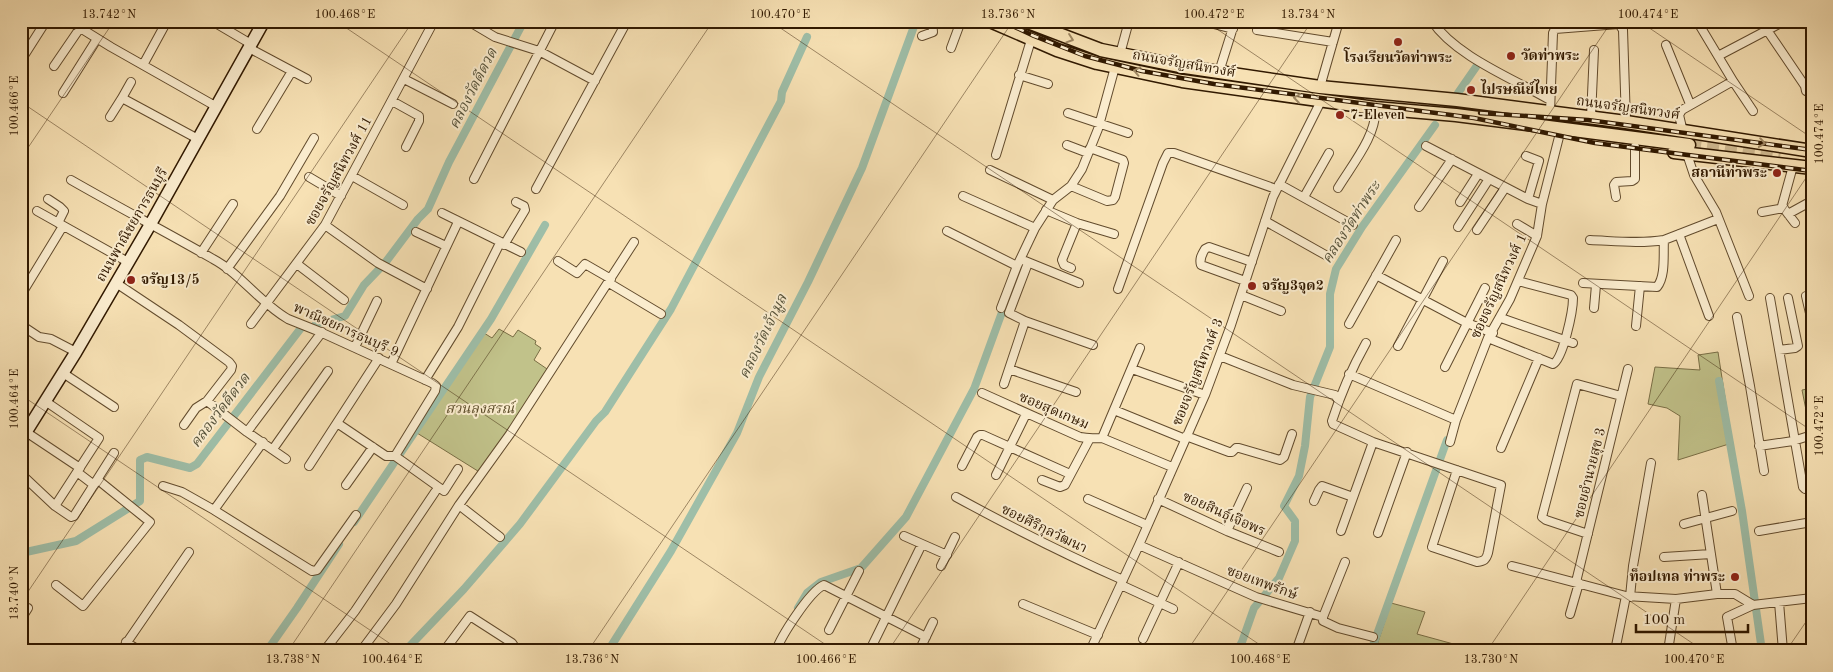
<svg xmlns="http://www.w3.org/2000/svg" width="1833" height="672" viewBox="0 0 1833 672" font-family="'Old Standard TT','Noto Serif Thai',serif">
  <rect width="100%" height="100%" fill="#f7e1b4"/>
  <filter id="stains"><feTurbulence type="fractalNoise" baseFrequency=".004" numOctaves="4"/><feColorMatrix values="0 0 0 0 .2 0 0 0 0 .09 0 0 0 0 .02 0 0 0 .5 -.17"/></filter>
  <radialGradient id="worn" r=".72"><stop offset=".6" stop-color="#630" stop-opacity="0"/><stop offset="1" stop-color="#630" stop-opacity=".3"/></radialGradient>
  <!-- green -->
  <path fill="#c1c28a" stroke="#796e45" d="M499,329L513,337L518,330L536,341L535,344L541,348L534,360L550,371L481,473L417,433L484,333L492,338Z
    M1718,352L1732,443L1678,460L1680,416L1667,408L1648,404L1655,367L1700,370L1698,355Z
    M1812,388V435H1811L1802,390Z
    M1391,603L1425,612L1417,634L1479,651H1375Z"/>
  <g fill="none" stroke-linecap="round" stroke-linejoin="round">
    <!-- canal -->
    <path stroke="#9ebea8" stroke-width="8" d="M1458,93L1476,67
      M316,324L345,316L364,285L385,263L418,219L428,209L449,162L524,21
      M1719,381L1742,511L1762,651
      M354,522L491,319L545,225
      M21,561L26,552L76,541L140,501V460L147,457L190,468L197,464L301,328
      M798,608L807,593L821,582L861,568L906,517L974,389L1005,304
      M264,651L271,645L297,608L339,544
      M405,651L464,589L520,524L596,421L605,412L671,309L781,101L782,92L807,37
      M608,651L671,551L737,433L759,377L808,282L862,168L916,21
      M1237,651L1242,642L1254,608L1279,578L1295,541V521L1284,506L1299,476L1305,446L1310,397L1330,347V294L1336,269L1362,227L1435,125
      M1371,651L1447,440"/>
    <!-- primary-tunnel -->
    <path stroke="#cfb990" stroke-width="12" stroke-dasharray="12 6" stroke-linecap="butt" d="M1689,145L1780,158"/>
    <defs>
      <path id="minor" d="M69,21L111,47L217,107
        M212,21L251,44
        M468,21L495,37L539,51L595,81
        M1202,21L1233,29
        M1432,21C1455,56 1514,79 1550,100
        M1257,30L1333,42
        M1767,30L1805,86L1806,91L1812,94
        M922,36L933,32L932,21
        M1666,45L1690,104
        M249,48L307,79
        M951,48L961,21
        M25,54L46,21
        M1120,54L1129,21
        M1718,56L1777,25L1775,21
        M143,65L167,21
        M54,66L80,28
        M1219,72L1235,21
        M1019,75L1048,84
        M404,79L453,104
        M1733,81L1753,111
        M131,82L122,98L198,139
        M1320,87L1339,21
        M63,93L97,39
        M392,101L419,116V121L406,147
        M1550,112L1553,33L1555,29L1619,24L1623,30L1626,122
        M1068,113L1128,133
        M110,117L122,98
        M1591,117L1594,50
        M257,129L292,71
        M1683,132L1679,115L1682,110L1733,81L1697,21
        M1067,145L1088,153
        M1426,146L1528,199L1542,204
        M1687,154L1694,175L1716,212L1749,296
        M996,155L1031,40
        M1526,156L1539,161L1528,199
        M1793,166L1782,206L1795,223
        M990,170L1053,200
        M352,176L403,205
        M309,177L341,196
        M474,179L555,21
        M71,180C118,207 166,232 213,259C241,274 260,303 288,319L318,331L432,383L436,386L435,391L395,456H386L337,423
        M1279,184L1353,225
        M1071,186L1107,201L1113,200L1115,197L1124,163L1123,160L1090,148
        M1338,188C1351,166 1378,134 1375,108
        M536,189L627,21
        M963,196L1035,228
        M1304,197L1329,153
        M1616,197L1614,185L1616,182L1632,181L1635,179V147
        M48,199L60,207L64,211L58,223
        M1460,202L1478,174
        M1419,207L1452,159
        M1046,210L1077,223L1114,234
        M37,211L128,262
        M1762,212L1784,208
        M442,213L521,252
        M1788,214L1808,203
        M1265,221L1329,257
        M1517,224L1537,236
        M325,225L378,263L427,289
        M1458,227L1489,179
        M1477,230L1505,188
        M947,231L1017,266
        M416,232L446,246
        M1679,234L1709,316
        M1590,240C1615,241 1640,244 1664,240L1718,219
        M504,245L525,210L524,206L516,202
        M201,253L233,204
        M558,261L577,273L585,264L611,279
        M1025,261L1079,283
        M1028,263L1009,313L1025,321L1093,345
        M297,264L344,300
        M1071,268L1064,265L1062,260L1077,223
        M227,269L280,196L314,138
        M1376,275L1467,323L1493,333
        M1245,281L1201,265C1199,259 1202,254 1205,249L1209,247L1252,262
        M116,283L179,325L229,362L232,366L231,370L207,401L196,408L184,425
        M609,283L661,314
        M1583,283L1657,287C1666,276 1663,254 1664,240
        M1118,289L1163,163L1168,153H1174L1276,189
        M21,295L63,226
        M1241,295L1281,311
        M1806,296L1812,322
        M1770,298L1803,487L1805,489L1812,488
        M1001,308L1017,266L1035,228L1053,200L1071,186L1082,169L1098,129L1115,67
        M1594,308L1596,285
        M1737,317L1750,386L1764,471
        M1501,318L1573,343
        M251,324L325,225L434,21
        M1349,324L1396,240
        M21,325L39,337L51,339L76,352
        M1636,326L1640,286
        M1488,338L1553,364C1563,359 1573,311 1573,298L1571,295L1518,281
        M1366,343C1352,368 1341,393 1332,421L1333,424L1373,442L1501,485L1488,553C1486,560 1484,561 1477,562L1432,547L1457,470
        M1398,346L1443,261
        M355,347L377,301
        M1779,350L1795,348L1798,346L1788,298
        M1220,356L1293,385L1335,395L1339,401
        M391,364L458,222
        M1445,367L1485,288
        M1009,369L1076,392
        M1132,369L1205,395
        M63,373L114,407
        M1349,374L1456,420
        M425,380L458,327L500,243
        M1004,384L1025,321
        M982,393L1080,437C1089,439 1094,438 1102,438L1172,467
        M45,401L99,438L55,506
        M207,401L247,432L286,459
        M1114,410L1185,439
        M26,432L80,468
        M247,432L322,332
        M1186,436L1229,452H1232L1236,448H1239L1280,460L1284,457L1292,434
        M1102,438L1140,348
        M1450,442L1456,420L1488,338L1510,299L1537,236L1542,204L1559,137
        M1759,446L1793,441L1812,435
        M1501,448L1539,358
        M273,449L328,371
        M395,456L444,491L458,469
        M309,466L379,358
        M962,466L977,437L980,435H983L1070,474
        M77,472L94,485
        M21,474L55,506L71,517L74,516L114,453
        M996,475L1026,414
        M1042,480L1060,487L1065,485L1089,440
        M346,485L373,447
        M163,486L182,492L214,510L312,571L317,570L356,515
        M1702,495L1717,594
        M956,497C1011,527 1066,555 1123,580
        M1088,499L1147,525
        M1158,499L1227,531L1279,552
        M1314,501L1319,490L1322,486L1353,497
        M459,505L500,537
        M214,510L263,442
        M1684,524L1732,511
        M1227,531L1247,488
        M1341,531L1373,442
        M1759,531L1812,522
        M1378,533L1407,452
        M1588,534L1546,520L1542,517L1543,513L1577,384L1621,396
        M904,536L947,555
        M1139,545L1256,597L1323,617L1345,562
        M1664,557L1711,554
        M941,566L955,537
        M1512,566L1626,596L1676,599L1717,594H1735L1753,605L1812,598
        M1576,582L1628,369
        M56,585L83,606L150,522L98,480
        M1121,585L1173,609
        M1630,597L1633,566L1651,463
        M1779,602L1783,651
        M1023,604L1098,635
        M1570,614L1579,583
        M1323,617V621L1338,628L1373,637
        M21,619L28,608
        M829,630L859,571
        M1143,639L1179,562
        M126,642L140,651
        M21,643L32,651
        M870,650L922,544
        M121,651L189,552
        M324,651L355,611L435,492
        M361,651L396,604L459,505L510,434L634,242
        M444,651L470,616L512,643L514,646L512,651
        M776,651C781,636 810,591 824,585L926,637
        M919,651L933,622
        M1090,651L1139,545L1205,395L1231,325L1273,197L1321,101
        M1296,651L1310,612
        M1615,651L1626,596
        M1668,651L1676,599
        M1733,651L1727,617L1753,605"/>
      <path id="secondary" d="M21,440L76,352L150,225L264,21"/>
      <path id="primary" d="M990,21L1057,50L1097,63L1182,81L1375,108L1456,115L1689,145
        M1025,21L1101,50L1185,67L1320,87L1457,100L1626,122L1812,151
        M1674,152L1812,168"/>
    </defs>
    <!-- minor casing -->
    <use href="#minor" stroke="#624b2d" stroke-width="10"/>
    <!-- secondary casing -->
    <use href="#secondary" stroke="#311900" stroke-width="14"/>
    <!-- primary casing -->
    <use href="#primary" stroke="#311900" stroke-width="15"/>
    <!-- minor -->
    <use href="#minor" stroke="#faecce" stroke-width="8"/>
    <!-- secondary -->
    <use href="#secondary" stroke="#faecce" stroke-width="11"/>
    <!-- primary -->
    <use href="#primary" stroke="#f7e1b4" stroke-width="12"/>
    <defs>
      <path id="rail" d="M1002,21L1034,36L1085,56L1142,71L1214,84L1474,118L1595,143L1812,171
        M1480,113L1588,120L1812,150"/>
    </defs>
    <!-- rail casing -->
    <use href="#rail" stroke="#311900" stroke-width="4.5"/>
    <!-- rail -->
    <use href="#rail" stroke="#faecce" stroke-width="2.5" stroke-dasharray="8" stroke-linecap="butt"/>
  </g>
  <!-- one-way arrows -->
  <defs><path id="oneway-chevron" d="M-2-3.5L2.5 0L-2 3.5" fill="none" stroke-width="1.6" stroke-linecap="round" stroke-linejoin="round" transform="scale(1.25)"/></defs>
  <g stroke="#9e8763">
    <use href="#oneway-chevron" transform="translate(1070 39) rotate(19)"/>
    <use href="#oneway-chevron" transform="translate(1137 71) rotate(-168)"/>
    <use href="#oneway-chevron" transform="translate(1297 98) rotate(-172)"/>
    <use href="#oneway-chevron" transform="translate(1762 143) rotate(9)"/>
  </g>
  <!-- ticks -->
  <path fill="none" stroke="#311900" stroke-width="1" stroke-opacity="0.45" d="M336,21L1269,651M770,21L1704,651M1205,21L1812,431M1639,21L1812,138M21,102L835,651M21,158L114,21M21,395L401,651M21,602L413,21M288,651L713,21M588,651L1013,21M888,651L1312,21M1187,651L1612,21M1487,651L1812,169M1786,651L1812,613"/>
  <!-- markers -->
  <g fill="#8f2418" stroke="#faecce" stroke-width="2">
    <circle cx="1398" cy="42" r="5"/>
    <circle cx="1511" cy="56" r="5"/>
    <circle cx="1471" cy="90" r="5"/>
    <circle cx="1340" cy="115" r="5"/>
    <circle cx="1777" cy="173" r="5"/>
    <circle cx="131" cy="280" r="5"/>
    <circle cx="1252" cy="286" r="5"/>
    <circle cx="1735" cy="577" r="5"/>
  </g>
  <g text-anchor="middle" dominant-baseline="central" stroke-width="4" stroke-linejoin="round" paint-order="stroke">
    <!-- poi labels -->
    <g font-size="14" font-weight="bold" fill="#311900" stroke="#faecce" text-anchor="start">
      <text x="1521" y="56">วัดท่าพระ</text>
      <text x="1398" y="58" text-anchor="middle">โรงเรียนวัดท่าพระ</text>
      <text x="1481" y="90">ไปรษณีย์ไทย</text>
      <text x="1350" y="115">7-Eleven</text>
      <text x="1767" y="173" text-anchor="end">สถานีท่าพระ</text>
      <text x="141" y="280">จรัญ13/5</text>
      <text x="1262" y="286">จรัญ3จุด2</text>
      <text x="1725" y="577" text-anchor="end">ท็อปเทล ท่าพระ</text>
    </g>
    <!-- street labels -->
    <g font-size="14" fill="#311900" stroke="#faecce">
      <text transform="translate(1184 64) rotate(10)">ถนนจรัญสนิทวงศ์</text>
      <text transform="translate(1628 108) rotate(8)">ถนนจรัญสนิทวงศ์</text>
      <text transform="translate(339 171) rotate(-61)">ซอยจรัญสนิทวงศ์ 11</text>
      <text transform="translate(132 225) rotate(-60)">ถนนพาณิชยการธนบุรี</text>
      <text transform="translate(1499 286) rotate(-65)">ซอยจรัญสนิทวงศ์ 1</text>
      <text transform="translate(346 330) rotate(24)">พาณิชยการธนบุรี 9</text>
      <text transform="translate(1198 372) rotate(-68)">ซอยจรัญสนิทวงศ์ 3</text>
      <text transform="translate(1054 411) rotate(23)">ซอยสุดเกษม</text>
      <text transform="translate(1590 473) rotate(-76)">ซอยอำนวยสุข 3</text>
      <text transform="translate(1224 514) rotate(24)">ซอยสินธุ์เจือพร</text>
      <text transform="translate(1044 529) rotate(26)">ซอยศิริกุลวัฒนา</text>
      <text transform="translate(1262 583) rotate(20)">ซอยเทพรักษ์</text>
    </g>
    <!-- park labels -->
    <g font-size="14" font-style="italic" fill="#5c4c29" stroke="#faecce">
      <text x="480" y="409">สวนลุงสรณ์</text>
    </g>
    <!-- water labels -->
    <g font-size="15" font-style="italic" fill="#57533b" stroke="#faecce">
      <text transform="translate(474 89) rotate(-63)">คลองวัดดีดวด</text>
      <text transform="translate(1352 223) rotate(-57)">คลองวัดท่าพระ</text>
      <text transform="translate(764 337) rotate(-64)">คลองวัดเจ้ามูล</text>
      <text transform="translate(221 411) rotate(-53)">คลองวัดดีดวด</text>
    </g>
  </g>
  <!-- margin -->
  <rect width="1833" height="672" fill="none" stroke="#f7e1b4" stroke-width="55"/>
  <!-- scale -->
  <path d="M1636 624v8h112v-8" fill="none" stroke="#311900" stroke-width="2.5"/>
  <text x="1643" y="624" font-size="15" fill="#311900" stroke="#faecce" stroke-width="4" paint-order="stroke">100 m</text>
  <rect x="28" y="28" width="1778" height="616" fill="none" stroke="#311900" stroke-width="2"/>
  <g font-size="12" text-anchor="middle" fill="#311900">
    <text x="109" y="18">13.742°N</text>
    <text x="345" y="18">100.468°E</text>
    <text x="780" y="18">100.470°E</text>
    <text x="1008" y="18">13.736°N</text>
    <text x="1214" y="18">100.472°E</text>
    <text x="1308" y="18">13.734°N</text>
    <text x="1648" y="18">100.474°E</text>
    <text transform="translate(14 106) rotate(-90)" y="4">100.466°E</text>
    <text transform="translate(1819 134) rotate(-90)" y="4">100.474°E</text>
    <text transform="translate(14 399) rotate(-90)" y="4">100.464°E</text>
    <text transform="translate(1819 426) rotate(-90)" y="4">100.472°E</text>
    <text transform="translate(14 593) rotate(-90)" y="4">13.740°N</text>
    <text x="293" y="663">13.738°N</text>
    <text x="392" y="663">100.464°E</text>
    <text x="592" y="663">13.736°N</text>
    <text x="826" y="663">100.466°E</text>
    <text x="1260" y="663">100.468°E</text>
    <text x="1491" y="663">13.730°N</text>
    <text x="1694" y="663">100.470°E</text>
  </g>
  <rect width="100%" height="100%" filter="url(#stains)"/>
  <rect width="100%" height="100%" fill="url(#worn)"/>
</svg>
